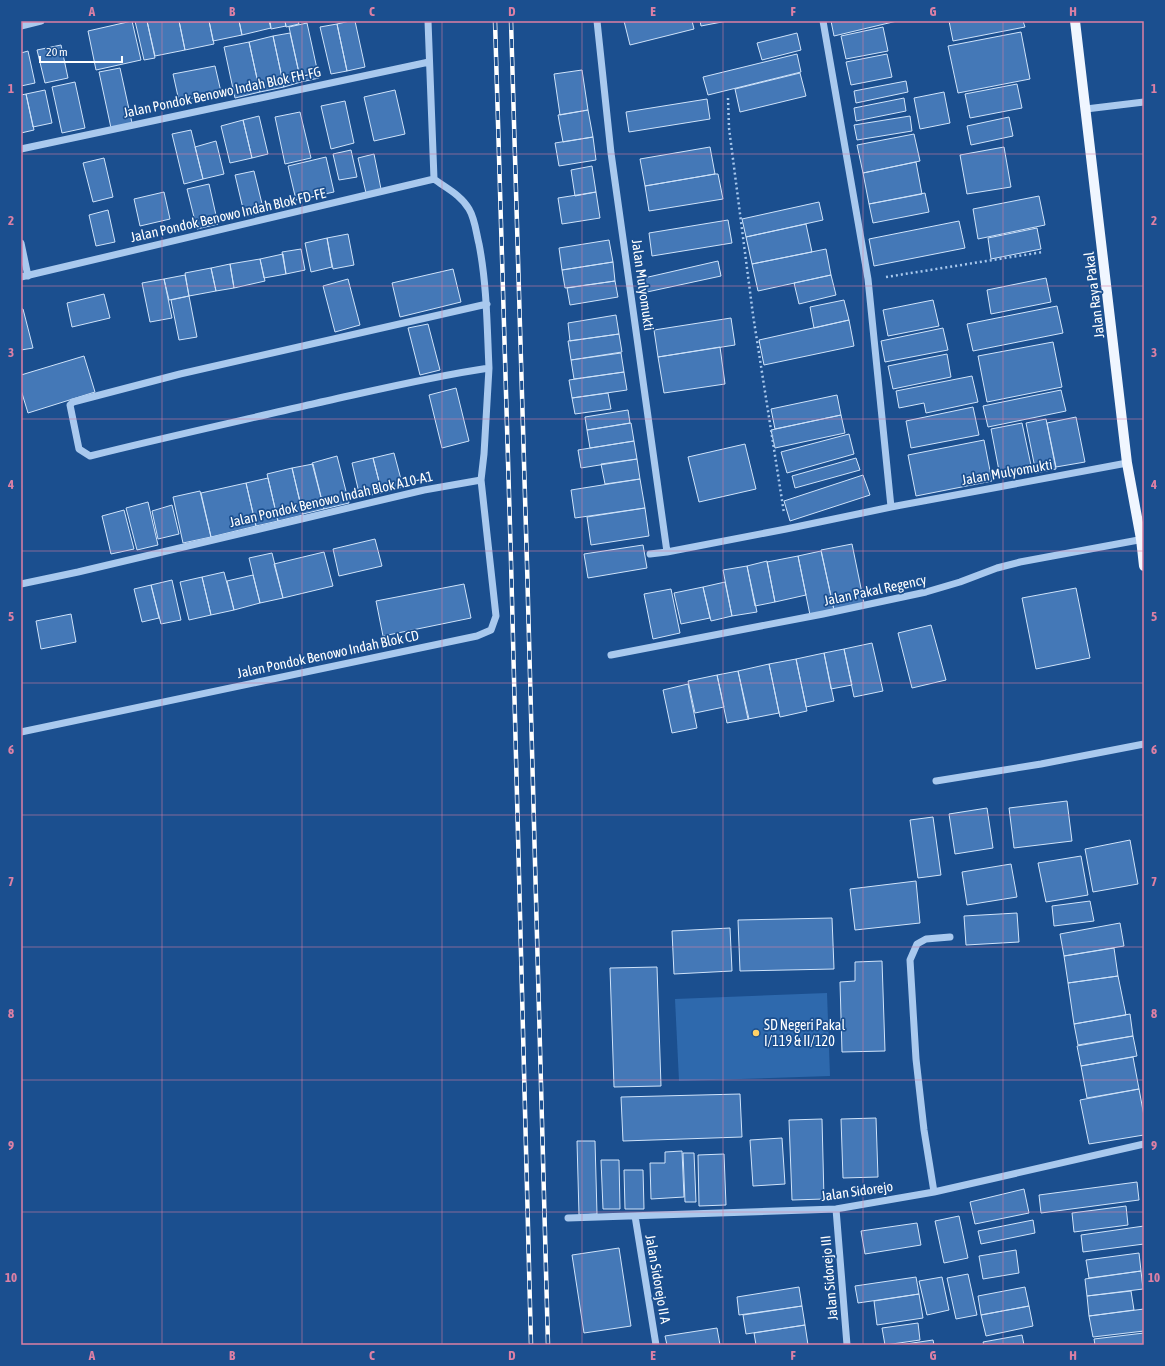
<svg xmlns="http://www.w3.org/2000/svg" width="1165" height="1366" viewBox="0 0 1165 1366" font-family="'Asap Condensed',sans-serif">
  <rect width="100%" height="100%" fill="#1b4f8f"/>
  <!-- green -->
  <path fill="#2e69ad" d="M827,993L830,1076L679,1081L675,999Z"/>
  <!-- building -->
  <path fill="#4478b7" stroke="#cfe3fa" d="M132,21L141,60L96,70L88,31Z
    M135,21H147L155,58L144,60Z
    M147,21H179L185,50L155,56Z
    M179,21H209L214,44L185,50Z
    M209,21H239L242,35L213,41Z
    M239,21H270L271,28L242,35Z
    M269,21H285L286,26L271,29Z
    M285,21H298L299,24L286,27Z
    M350,21H355L365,67L347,71L337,24Z
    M624,21H692L694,29L630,45Z
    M700,21H727L701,26Z
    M831,21H897L834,36Z
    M949,21H1023L1025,27L953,41Z
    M307,23L319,78L301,82L289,27Z
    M337,24L347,71L331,74L320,27Z
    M883,27L888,51L846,59L841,36Z
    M1021,32L1030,79L958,93L948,46Z
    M290,33L301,82L284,87L273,36Z
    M797,33L801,50L762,60L757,43Z
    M273,36L284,87L260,92L249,42Z
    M249,42L260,92L235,98L224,47Z
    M61,45L68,78L45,83L37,50Z
    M28,51L35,83L21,86V53Z
    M797,54L801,72L708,95L703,77Z
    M887,54L892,77L851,85L846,62Z
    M215,66L221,92L179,101L173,74Z
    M120,68L132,123L111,128L99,72Z
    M582,70L588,110L560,115L554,74Z
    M800,73L806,96L740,112L735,89Z
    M906,81L908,92L856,103L854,91Z
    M75,82L85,128L62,133L52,87Z
    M1017,84L1022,108L970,118L965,94Z
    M45,90L52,123L33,127L26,94Z
    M395,90L405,134L374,141L364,97Z
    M944,92L950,123L920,129L914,98Z
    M26,94L34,130L21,133V95Z
    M904,98L906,111L856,121L854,108Z
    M707,99L710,119L629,132L626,112Z
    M345,101L354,143L331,149L321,106Z
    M588,110L593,137L563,142L558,115Z
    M300,112L311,158L285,164L275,117Z
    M259,116L268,154L252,158L243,120Z
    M910,116L912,131L857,140L854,125Z
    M1009,117L1013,136L971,145L967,126Z
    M243,120L252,158L230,163L221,126Z
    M191,130L203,179L184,184L172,134Z
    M914,134L920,161L863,173L857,145Z
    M593,137L596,160L559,166L555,143Z
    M216,141L224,174L203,179L195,147Z
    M710,147L715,174L645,186L640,159Z
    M1004,147L1011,187L967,194L960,155Z
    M351,150L357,177L339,180L333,154Z
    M374,154L381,189L366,193L358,158Z
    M326,157L334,192L296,200L288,166Z
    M104,158L113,197L93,202L83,163Z
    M916,162L922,194L869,204L863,173Z
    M592,166L596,192L575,196L571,170Z
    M254,171L264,212L245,217L235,175Z
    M715,174H718L723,199L649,211L645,186Z
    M209,184L218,224L197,229L187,189Z
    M164,192L170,219L140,226L134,199Z
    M596,192L600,218L562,224L558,198Z
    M925,193L929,212L873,223L869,204Z
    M1039,196L1045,225L978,239L973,209Z
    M819,202L823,220L746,237L742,219Z
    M108,210L115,242L96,246L89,215Z
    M728,220L732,243L652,256L649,233Z
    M959,221L965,248L874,266L869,239Z
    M806,224L812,252L752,264L746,237Z
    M1037,228L1041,249L991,259L988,238Z
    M348,234L354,265L333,269L327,238Z
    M327,238L332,267L311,272L305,243Z
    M609,240L613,262L562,270L559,248Z
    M301,249L305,270L286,274L282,252Z
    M826,249L831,275L758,291L752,264Z
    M283,254L286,274L264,278L260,259Z
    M260,259L265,281L234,288L230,264Z
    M718,261L721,276L647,292L644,278Z
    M613,262L615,281L565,288L562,270Z
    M230,264L234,288L216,291L211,268Z
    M211,268L216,291L189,296L185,273Z
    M453,269L461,302L400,317L392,283Z
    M185,275L189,296L169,300L164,279Z
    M831,275L836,295L799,304L794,283Z
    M1046,278L1051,302L991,314L987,290Z
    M164,279L172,318L150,322L142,283Z
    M348,279L360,325L335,332L323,286Z
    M615,281L618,297L570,305L567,288Z
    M104,294L110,318L72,327L67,303Z
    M189,296L197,337L179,340L171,300Z
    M844,300L849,320L814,328L810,307Z
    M933,300L939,326L888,336L883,310Z
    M1057,306L1063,333L973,351L967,324Z
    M21,309H23L33,348L21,350Z
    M616,315L619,334L570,341L568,323Z
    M731,318L735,345L658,357L654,330Z
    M849,320L854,346L764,365L759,340Z
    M428,324L440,370L420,375L408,328Z
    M943,328L948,350L885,362L881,341Z
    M619,334L622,352L571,360L568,341Z
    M1053,342L1062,387L987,402L978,356Z
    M720,347L725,384L664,393L658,357Z
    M621,353L624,372L574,379L571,360Z
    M947,354L951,377L893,389L888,366Z
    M84,356L95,392L28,413L21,390V375Z
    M624,372L627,390L572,398L569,380Z
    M972,376L978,402L926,413L924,403L899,408L896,391Z
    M456,388L469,441L442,448L429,395Z
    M1061,390L1066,411L988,427L983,406Z
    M608,393L611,409L575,414L572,398Z
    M837,395L841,415L775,429L771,409Z
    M973,407L979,435L911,448L906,421Z
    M628,410L630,423L587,430L585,417Z
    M841,415L845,433L775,448L771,430Z
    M1076,417L1085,462L1056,467L1047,423Z
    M1046,419L1056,469L1036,473L1026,423Z
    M631,423L634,441L590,448L587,430Z
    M1022,423L1032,470L1000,476L991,429Z
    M849,434L854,454L787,473L781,452Z
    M984,440L992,481L916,496L908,455Z
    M634,441L637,459L581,468L578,450Z
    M745,444L756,489L699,502L688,457Z
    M394,453L403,487L382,493L373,458Z
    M337,456L349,503L324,509L312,463Z
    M373,458L382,493L360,497L352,463Z
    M856,458L860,470L795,488L792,476Z
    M637,459L640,479L605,484L601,464Z
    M313,464L324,509L303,514L292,468Z
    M292,468L303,515L278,521L267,474Z
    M863,475L870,495L790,521L784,501Z
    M268,478L278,521L256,526L246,483Z
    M640,479L645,508L575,518L571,490Z
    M246,483L256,526L211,537L201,493Z
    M200,491L211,537L183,543L173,497Z
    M148,502L158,545L137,550L126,508Z
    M172,505L179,534L158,539L152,511Z
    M645,508L649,536L591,545L587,517Z
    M124,510L134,549L111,554L102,516Z
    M375,539L382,566L339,576L333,549Z
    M852,544L864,603L834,610L821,550Z
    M643,545L647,568L588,578L584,554Z
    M821,551L834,610L810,615L798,556Z
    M324,552L333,586L283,598L274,564Z
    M272,553L283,598L260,603L249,558Z
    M798,556L806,595L775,602L767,562Z
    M767,561L775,602L755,606L747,566Z
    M747,566L757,612L732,616L723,570Z
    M224,572L234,610L211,615L202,577Z
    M253,575L260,603L234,610L227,581Z
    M202,577L211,615L189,620L180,582Z
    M172,580L181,620L161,624L151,585Z
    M725,582L732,616L711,621L703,587Z
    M464,584L471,618L383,636L376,601Z
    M151,585L159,618L142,622L134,589Z
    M703,587L710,618L681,624L674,593Z
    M1076,588L1090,658L1036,669L1022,598Z
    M671,589L680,633L653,639L644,594Z
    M71,614L76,642L41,649L36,621Z
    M931,625L946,680L912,688L898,633Z
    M872,643L883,691L854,697L844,649Z
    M844,649L852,685L831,689L824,653Z
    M824,653L834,701L806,707L796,659Z
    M796,659L807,711L780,717L769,664Z
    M769,664L779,713L748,719L738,671Z
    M738,671L749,719L727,723L717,675Z
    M717,675L724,707L695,713L688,681Z
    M688,684L697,728L672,733L663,690Z
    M1067,801L1072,841L1014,848L1009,808Z
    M987,808L993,848L955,854L949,814Z
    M933,817L941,875L918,878L910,820Z
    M1130,840L1138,884L1093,892L1085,849Z
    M1081,856L1088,895L1046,902L1038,863Z
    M1011,864L1017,897L967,905L962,872Z
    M916,881L920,923L855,930L850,889Z
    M1090,901L1094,921L1054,926L1052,906Z
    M1017,913L1019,942L966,945L964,916Z
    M832,918L834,969L740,971L738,920Z
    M1120,923L1124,946L1064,956L1060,934Z
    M730,928L732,971L674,974L672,931Z
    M1114,948L1118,976L1068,983L1064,956Z
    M882,961L885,1051L842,1052L840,982L855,981V962Z
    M657,967L661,1086L614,1087L610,968Z
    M1118,976L1126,1015L1074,1024L1068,983Z
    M1130,1014L1133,1036L1078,1045L1074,1024Z
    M1133,1036L1137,1056L1081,1066L1077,1046Z
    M1133,1057L1139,1089L1087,1098L1081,1066Z
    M1139,1089L1144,1116V1135L1089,1144L1080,1100Z
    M740,1094L742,1137L623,1141L621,1097Z
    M876,1118L878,1177L843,1178L841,1119Z
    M822,1119L824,1199L792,1200L789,1120Z
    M782,1138L785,1184L753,1186L750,1140Z
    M577,1141H595L597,1214L579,1215Z
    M682,1151L684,1197L651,1199L650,1163H665V1152Z
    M683,1153H694L696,1202H685Z
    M724,1154L726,1205L699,1206L698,1155Z
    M601,1160H619L620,1209H603Z
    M624,1170H643L644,1209H625Z
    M1137,1182L1139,1200L1041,1213L1039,1195Z
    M1024,1189L1029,1213L975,1224L970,1202Z
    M1126,1206L1128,1225L1074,1232L1072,1213Z
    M959,1216L968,1258L944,1263L935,1221Z
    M1033,1220L1035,1233L981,1244L978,1231Z
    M917,1223L921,1245L865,1254L861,1231Z
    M1144,1226V1244L1083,1252L1081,1235Z
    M619,1248L631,1326L584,1333L572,1255Z
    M1016,1250L1019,1273L983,1279L979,1256Z
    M1139,1253L1141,1271L1089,1278L1086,1260Z
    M1141,1271L1143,1289L1087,1296L1085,1279Z
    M968,1274L977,1315L956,1319L947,1278Z
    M916,1277L919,1294L858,1303L855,1286Z
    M942,1277L949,1310L927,1315L919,1281Z
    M799,1287L802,1306L739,1315L737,1297Z
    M1025,1287L1029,1306L981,1315L978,1296Z
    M1131,1291L1134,1310L1089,1316L1087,1296Z
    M919,1294L923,1318L877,1325L874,1301Z
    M802,1306L805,1325L746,1334L743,1315Z
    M1029,1306L1033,1326L986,1336L981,1315Z
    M1144,1309V1331L1093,1337L1089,1316Z
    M918,1323L920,1340L885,1345L882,1328Z
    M805,1325L808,1345H756L754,1333Z
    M717,1328L720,1345H667L665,1336Z
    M1144,1333V1345H1095L1094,1339Z
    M1022,1335L1024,1345H984L983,1342Z
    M933,1340L934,1345H899Z"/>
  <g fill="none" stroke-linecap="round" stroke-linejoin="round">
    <!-- path -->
    <path stroke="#a9c9ee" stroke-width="2.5" stroke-dasharray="2 3" stroke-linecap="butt" d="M728,98L729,128L753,315L784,513
      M886,277L1043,252"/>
    <!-- minor -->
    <path stroke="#a9c9ee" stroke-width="7" d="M428,21L434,179
      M597,21L611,153L667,552
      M823,21L868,279L891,507
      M21,26L41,21
      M1086,109L1144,102
      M21,149L429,62
      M434,179C446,188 461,195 469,209C475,219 476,232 479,244C487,285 487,327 489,368C428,377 368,392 308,405C235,422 162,438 90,456L79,449L70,405L73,402L180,374L487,304
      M21,243L28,276
      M21,277L434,179
      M650,554L667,552L786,529L891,507L1127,463
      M21,584L78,572L424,490L481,480L484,454L489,368
      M611,655L823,614L926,592L960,582L997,568L1020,562L1144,539
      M21,732L477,636L491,630L496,616L481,480
      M936,781L1041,764L1144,744
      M934,1192L924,1130L916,1059L910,960L917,944L926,939L950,937
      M836,1209L847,1345
      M635,1216L656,1345
      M568,1218L836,1209L934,1192L1144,1144"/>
    <!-- major -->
    <path stroke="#f0f6ff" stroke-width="10" d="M1075,21L1127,463L1141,539L1144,566"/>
    <defs>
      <path id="rail" d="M495,21L511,561L531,1345
        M511,21L527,564L548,1345"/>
    </defs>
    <!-- rail casing -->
    <use href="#rail" stroke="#fff" stroke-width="4.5"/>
    <!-- rail -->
    <use href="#rail" stroke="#1b4f8f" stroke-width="3" stroke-dasharray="9" stroke-linecap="butt"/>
  </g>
  <!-- grid -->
  <path fill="none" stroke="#dd80a5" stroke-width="1" stroke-opacity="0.55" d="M162,21V1345M302,21V1345M442,21V1345M582,21V1345M723,21V1345M863,21V1345M1003,21V1345M21,154H1144M21,286H1144M21,419H1144M21,551H1144M21,683H1144M21,815H1144M21,947H1144M21,1080H1144M21,1212H1144"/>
  <!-- markers -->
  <circle fill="#ffd166" stroke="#1b4f8f" stroke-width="1.5" cx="756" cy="1033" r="4"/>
  <g text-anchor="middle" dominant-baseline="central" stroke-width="3.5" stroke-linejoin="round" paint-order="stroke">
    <!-- street labels -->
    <g font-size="14" fill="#fff" stroke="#1b4f8f">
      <text transform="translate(222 92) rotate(-12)">Jalan Pondok Benowo Indah Blok FH-FG</text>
      <text transform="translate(228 215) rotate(-13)">Jalan Pondok Benowo Indah Blok FD-FE</text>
      <text transform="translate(643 285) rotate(82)">Jalan Mulyomukti</text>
      <text transform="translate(1094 295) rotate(-97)">Jalan Raya Pakal</text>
      <text transform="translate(1007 472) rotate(-10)">Jalan Mulyomukti</text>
      <text transform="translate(331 499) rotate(-13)">Jalan Pondok Benowo Indah Blok A10-A1</text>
      <text transform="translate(875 590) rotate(-12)">Jalan Pakal Regency</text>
      <text transform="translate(328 654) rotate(-12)">Jalan Pondok Benowo Indah Blok CD</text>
      <text transform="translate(857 1191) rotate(-8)">Jalan Sidorejo</text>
      <text transform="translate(829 1278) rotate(-95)">Jalan Sidorejo III</text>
      <text transform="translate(658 1279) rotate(80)">Jalan Sidorejo II A</text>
    </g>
    <!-- poi labels -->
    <g font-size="14" fill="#fff" stroke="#1b4f8f" text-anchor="start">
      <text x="764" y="1025">SD Negeri Pakal<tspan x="764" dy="16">I/119 &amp; II/120</tspan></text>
    </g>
  </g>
  <!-- border -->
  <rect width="1165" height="1366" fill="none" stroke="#1b4f8f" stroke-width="44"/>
  <!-- scale -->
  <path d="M40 56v6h82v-6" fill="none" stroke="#ffffff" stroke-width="2"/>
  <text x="46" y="56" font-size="12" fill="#ffffff" stroke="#1b4f8f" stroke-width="3" paint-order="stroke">20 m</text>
  <rect x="22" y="22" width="1121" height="1322" fill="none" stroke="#dd80a5" stroke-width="1.5"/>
  <g font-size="13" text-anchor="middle" font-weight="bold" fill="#dd80a5">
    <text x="92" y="16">A</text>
    <text x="232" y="16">B</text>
    <text x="372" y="16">C</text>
    <text x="512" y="16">D</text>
    <text x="653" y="16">E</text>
    <text x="793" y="16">F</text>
    <text x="933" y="16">G</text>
    <text x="1073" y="16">H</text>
    <text x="11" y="93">1</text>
    <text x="1154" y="93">1</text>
    <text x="11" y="225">2</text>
    <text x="1154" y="225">2</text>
    <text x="11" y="357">3</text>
    <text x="1154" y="357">3</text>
    <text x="11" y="489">4</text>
    <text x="1154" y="489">4</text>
    <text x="11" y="621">5</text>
    <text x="1154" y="621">5</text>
    <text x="11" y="754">6</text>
    <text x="1154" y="754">6</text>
    <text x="11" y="886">7</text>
    <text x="1154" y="886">7</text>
    <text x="11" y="1018">8</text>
    <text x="1154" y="1018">8</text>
    <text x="11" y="1150">9</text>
    <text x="1154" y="1150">9</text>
    <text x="11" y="1282">10</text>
    <text x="1154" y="1282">10</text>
    <text x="92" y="1360">A</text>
    <text x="232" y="1360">B</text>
    <text x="372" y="1360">C</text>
    <text x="512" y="1360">D</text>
    <text x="653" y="1360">E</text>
    <text x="793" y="1360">F</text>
    <text x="933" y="1360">G</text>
    <text x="1073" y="1360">H</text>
  </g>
</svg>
